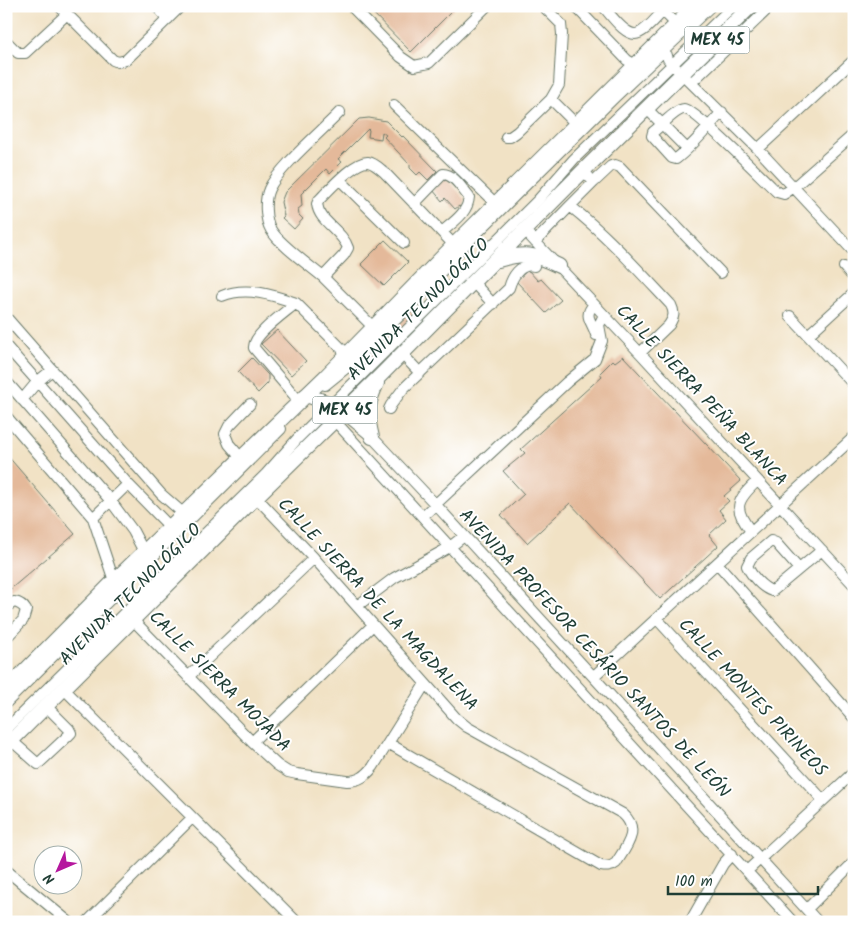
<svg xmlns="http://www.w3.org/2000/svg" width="860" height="928" viewBox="0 0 860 928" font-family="Kalam,sans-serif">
  <rect width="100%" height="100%" fill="#fff"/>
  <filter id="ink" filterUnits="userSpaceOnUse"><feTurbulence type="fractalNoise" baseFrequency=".02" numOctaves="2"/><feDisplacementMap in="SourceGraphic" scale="10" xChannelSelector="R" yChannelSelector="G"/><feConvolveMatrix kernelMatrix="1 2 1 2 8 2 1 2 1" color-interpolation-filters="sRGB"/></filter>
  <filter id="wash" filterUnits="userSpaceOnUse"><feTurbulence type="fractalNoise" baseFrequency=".0096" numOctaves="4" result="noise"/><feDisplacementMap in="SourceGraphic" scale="20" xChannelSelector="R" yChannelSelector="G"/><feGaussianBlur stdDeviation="1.12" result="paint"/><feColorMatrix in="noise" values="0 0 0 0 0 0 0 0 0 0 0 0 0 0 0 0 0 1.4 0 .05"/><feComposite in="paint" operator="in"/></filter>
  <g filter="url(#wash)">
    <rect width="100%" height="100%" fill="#f1e2c5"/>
    <g id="blocks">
      <!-- building -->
      <path fill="#e4b99a" d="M366,6H457L411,52Z
        M369,118L386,121L402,137L403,136L437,171L428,180L420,172L417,175L410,168V165L384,137L386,135L382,132L381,139L368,137L369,130L368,129L338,159L342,162L330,174L326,169L301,194L302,206L298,209L299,215L303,219L294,229L282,218L284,216L281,202L285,192L359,119Z
        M445,177L466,200L463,209L459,206L455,209L445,198L442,201L433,190Z
        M385,240L408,262L384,286L361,264Z
        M528,270L538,281L541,279L561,300L546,313L516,281Z
        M411,311L416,316L362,369L357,364Z
        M277,330L306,361L291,375L261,344Z
        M623,356L741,481L724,496L729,501L719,510L726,519L709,535L718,546L660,599L570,503L527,543L501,515L524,494L503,471L525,453L521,449L602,376L600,373L613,360L615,362Z
        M252,358L268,375V383L258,393L238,372Z
        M6,454L75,534L6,593Z"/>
    </g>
  </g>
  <g filter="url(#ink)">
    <use href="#blocks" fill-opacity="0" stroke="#687767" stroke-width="1"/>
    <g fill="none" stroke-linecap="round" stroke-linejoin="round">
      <defs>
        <path id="minor" d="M59,6L113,60L118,62L126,60L181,6
          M156,6L168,19
          M351,6L401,57L414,66L429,63L487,6
          M575,6L627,60L641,68
          M603,6C610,14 627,39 639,33C648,29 656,18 663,11
          M658,6L677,25
          M6,41L18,53H25L67,14
          M664,46L668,59L673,65L758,149L854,252
          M692,82L771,6
          M551,99L576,124
          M394,105L496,204
          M647,109L687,149
          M722,112C707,128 693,146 676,159L672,158L652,136L653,132C660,127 676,109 684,109C695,109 764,180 777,192L784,194L794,187L854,134
          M506,137H510L517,132L551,99L559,85L562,34L561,24L543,6
          M758,149L854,60
          M583,171L594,182L570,206C607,235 639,271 671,305C675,313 674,317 669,325L640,353
          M340,180L404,243
          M594,182L611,166L615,165L620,167L721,273
          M414,204L443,174C454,174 462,189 469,197C468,213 453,222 442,232
          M524,230L640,353L854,585
          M535,242L570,206
          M844,267L854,278
          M323,277C310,266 279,244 271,230C265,220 264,200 269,189C279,167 322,131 340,112
          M473,282L493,304
          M222,296C246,286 273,295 296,303
          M594,305C582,316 593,322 596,335
          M790,316L854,385
          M6,317L161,494L184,514
          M373,327L323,277L344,255L348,248C342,230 319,222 317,204L319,200C329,190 354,161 368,162C375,163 380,169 385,173L454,245
          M808,335L854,293
          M6,346L128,484
          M402,354L420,373
          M6,381L110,500L133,531L144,552
          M325,385L351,364L423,293L460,250L614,98L711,6
          M22,400L37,382L52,370
          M299,401L254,348C252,335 286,312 296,303L347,354
          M389,409L391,405L403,389L509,288C512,277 520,263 534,266
          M342,412L372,437L436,505L818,922
          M6,416L93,518L114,581
          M334,420L793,922
          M241,458L229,444L225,434L229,426L250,404
          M256,497L314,558L457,719L467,727L623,814C641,830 626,847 616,863C611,867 607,867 601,866L388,743
          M423,516L567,382L595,359L602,341L599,325L604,315
          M93,518L128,484L170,527
          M751,531C732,508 737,500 757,481
          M717,563L854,718
          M799,569L776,543L771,541L751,558L747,566C751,575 762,588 772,591L774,590L822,550
          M357,606L394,578L450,547L464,536
          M6,607L14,602C20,603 23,605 26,610L23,620L6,638
          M657,619L823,800
          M133,620L252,742L277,765L288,772L297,774L347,781C359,781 366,776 373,767L425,684
          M594,676L854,437
          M188,677L314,558
          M64,689L297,922
          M6,703L281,429
          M6,729L266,474L298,438L538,200L574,159L733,6
          M12,741L38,764L69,735L71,733L69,729L46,706
          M252,742L373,625
          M6,870L69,922
          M747,871L854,772
          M807,909L854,862
          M87,922L192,818
          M690,922L723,864L732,854"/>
        <path id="major" d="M498,260C524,252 535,254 559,266
          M306,395L323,401L342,412
          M372,437C366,414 367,404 377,383
          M6,690L114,581L326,376L454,245L695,6
          M6,746L256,497L380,376L583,171L751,6"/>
      </defs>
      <!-- minor casing -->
      <use href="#minor" stroke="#687767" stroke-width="12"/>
      <!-- major casing -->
      <use href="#major" stroke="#687767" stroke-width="16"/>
      <!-- minor -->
      <use href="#minor" stroke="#fff" stroke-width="10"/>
      <!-- major -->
      <use href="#major" stroke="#fff" stroke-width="14"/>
    </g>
  </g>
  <g text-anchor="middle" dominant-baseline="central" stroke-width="4" stroke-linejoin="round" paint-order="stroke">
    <!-- shield labels -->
    <g fill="#fff" stroke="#627771" stroke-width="1">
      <rect x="684.5" y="26.5" width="65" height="27" rx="4"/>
      <rect x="312.5" y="396.5" width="65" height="27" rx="4"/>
    </g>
    <g font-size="16" font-weight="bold" fill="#1f3d34">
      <text x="717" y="40">MEX 45</text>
      <text x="345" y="410">MEX 45</text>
    </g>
    <!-- street labels -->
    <g font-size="18" fill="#1f3d34" stroke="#fff">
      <text transform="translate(419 310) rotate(-45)">AVENIDA TECNOLÓGICO</text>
      <text transform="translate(701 396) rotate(47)">CALLE SIERRA PEÑA BLANCA</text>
      <text transform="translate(131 595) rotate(-45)">AVENIDA TECNOLÓGICO</text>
      <text transform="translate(377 605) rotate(47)">CALLE SIERRA DE LA MAGDALENA</text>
      <text transform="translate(594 654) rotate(47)">AVENIDA PROFESOR CESÁRIO SANTOS DE LEÓN</text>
      <text transform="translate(219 682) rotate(45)">CALLE SIERRA MOJADA</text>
      <text transform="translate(752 698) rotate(47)">CALLE MONTES PIRINEOS</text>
    </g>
  </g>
  <!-- margin -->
  <rect width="860" height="928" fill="none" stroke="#fff" stroke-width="25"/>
  <!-- north arrow -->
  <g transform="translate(58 870) rotate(225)"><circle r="24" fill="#ffffff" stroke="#a5b1ae"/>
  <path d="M0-4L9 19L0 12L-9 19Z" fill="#b5179e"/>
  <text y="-8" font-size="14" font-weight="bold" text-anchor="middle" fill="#1f3d34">N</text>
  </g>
  <!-- scale -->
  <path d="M668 886v8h150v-8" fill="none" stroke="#1f3d34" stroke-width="2.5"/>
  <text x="675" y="886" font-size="15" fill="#1f3d34" stroke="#ffffff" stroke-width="4" paint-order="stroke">100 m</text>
</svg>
